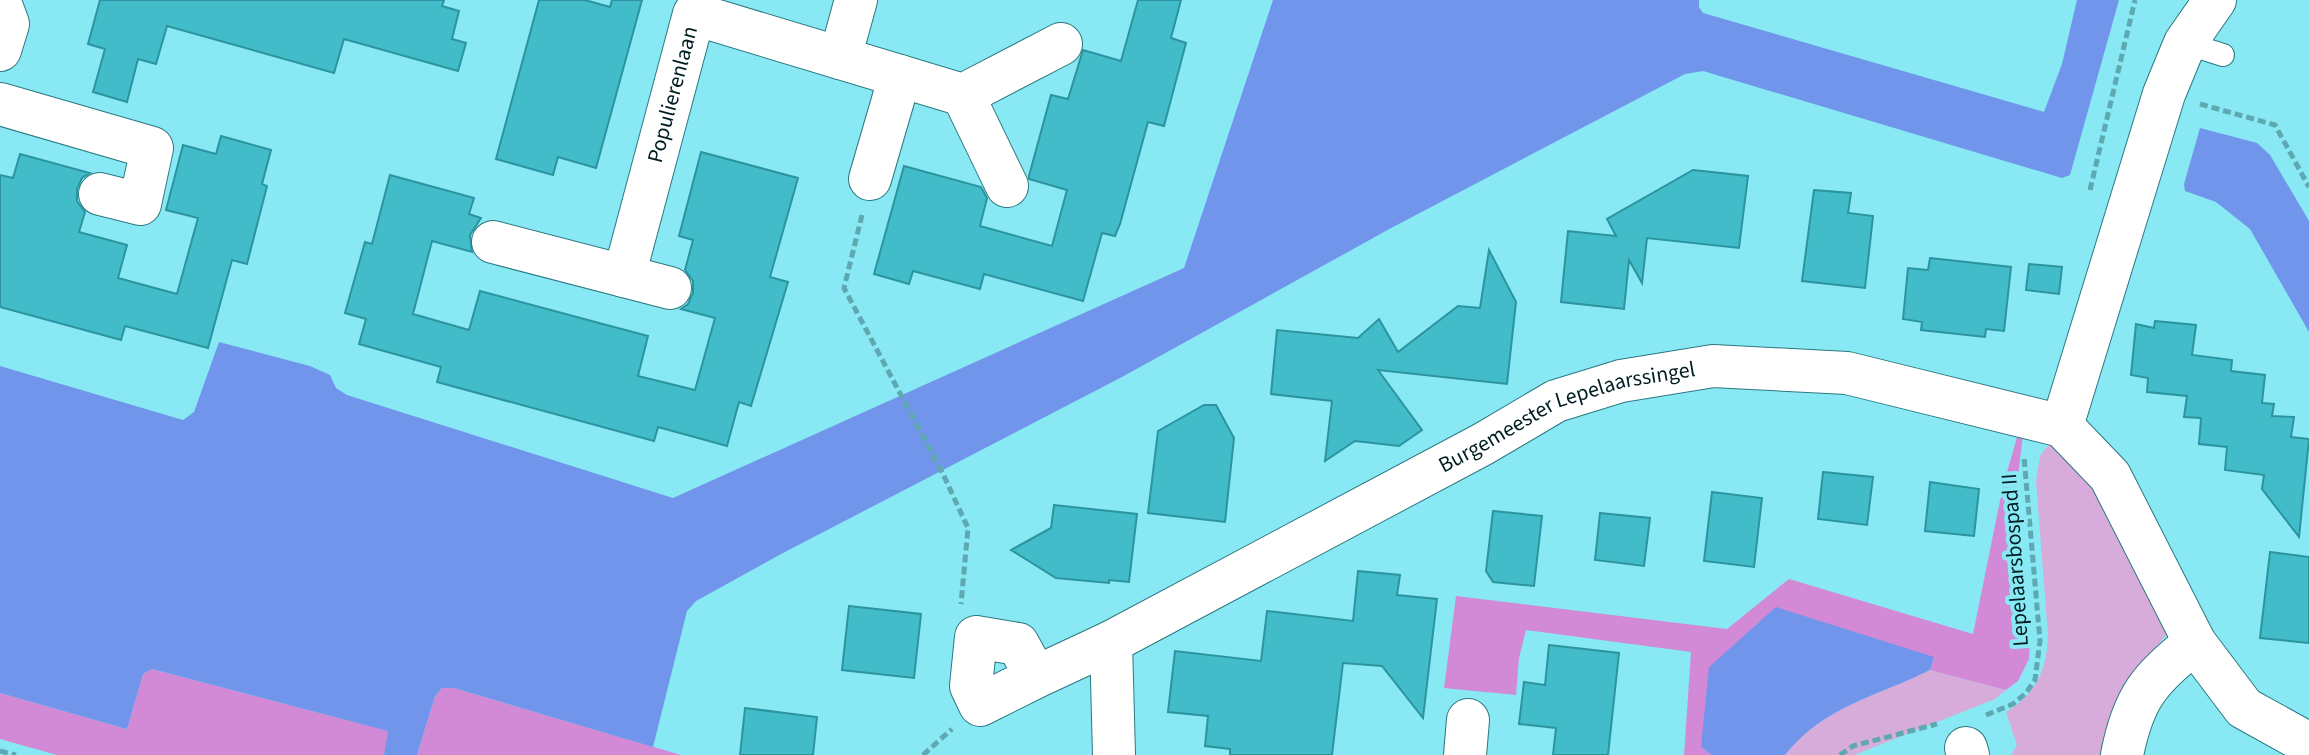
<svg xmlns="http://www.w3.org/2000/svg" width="2309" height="755" viewBox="0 0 2309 755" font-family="'Source Sans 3',sans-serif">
  <rect width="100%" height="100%" fill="#88e9f4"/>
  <!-- green -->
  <path fill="#d8acda" d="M2053,439L2088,451L2172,627L2154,650L2111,755H2011L2017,745L2006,712C2036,694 2047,670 2048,635L2036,481L2040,456Z
    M1930,670L2006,690L1995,699L1854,755H1785C1824,706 1876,697 1930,670Z"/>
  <!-- forest -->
  <path fill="#d28ad6" d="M2020,427L2023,435L2016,492L2021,565L2030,638L2029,659L2018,681L2006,690L1930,670L1934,657L1701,747L1712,755H1684L1691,652L1526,630L1519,658L1516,695L1444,688L1456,596L1727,629L1789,579L1973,634L2003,486Z
    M152,669L389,731L384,755H57L0,739V693L127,729L143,674Z
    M442,688H454L681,755H417L435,696Z"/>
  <!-- water -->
  <path fill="#7095ea" d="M1273,0H1699V7L1703,13L2044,112L2062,64L2077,0H2119L2070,175L2062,178L1703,71L1685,74L1393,227L1122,377L783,553L696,601L687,611L653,747L454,688H442L435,696L417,755H384L388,731L152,669L143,674L127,729L0,693V366L183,420L194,412L219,342L310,366L330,375L336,388L347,395L673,498L1184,268Z
    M2200,128L2257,143L2270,155L2309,221V332L2250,229L2216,202L2185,191L2184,184Z
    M1776,607L1934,657L1930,670C1876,697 1824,706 1785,755H1712L1701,747L1709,667Z"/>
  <!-- building -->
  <path fill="#42bcc9" stroke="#2b949f" stroke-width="2" d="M100,0H444L442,6L459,11L452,39L466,43L458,71L344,39L334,73L167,26L156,64L138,59L127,102L93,92L105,49L88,44Z
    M539,0H585L610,7L612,0H642L596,168L558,157L553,175L496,159Z
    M1138,0H1181L1171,38L1186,43L1164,126L1148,122L1120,224L1115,236L1102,233L1083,301L984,274L980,289L913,271L909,284L874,274L904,166L981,187L987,198L980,226L1052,246L1067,190L1029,179V176L1051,95L1068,99L1083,50L1121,61Z
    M221,136L271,150L262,184L267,186L247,264L232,260L208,348L125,326L121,340L0,307V175L13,178L20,154L90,173L82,178L77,189V201L85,212L79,232L127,245L118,278L177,294L198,218L166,210L183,145L216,154Z
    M701,152L798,178L770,277L788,282L751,406L739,402L727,446L658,427L654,441L437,382L441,367L359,344L366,319L345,313L365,242L372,244L390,175L474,198L469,214L481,218L470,235L472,252L432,241L413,314L469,330L480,291L599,323L648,336L638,376L695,390L715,318L681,309L688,304L693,293V281L685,270L693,240L679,236Z
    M1693,170L1748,176L1739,248L1647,238L1642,283L1629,260L1624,309L1561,302L1568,231L1616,236L1607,219Z
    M1814,190L1851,193L1848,213L1873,216L1865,288L1802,281Z
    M1489,250L1516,302L1507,384L1378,370L1422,430L1399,446L1355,441L1325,461L1332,401L1271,394L1277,330L1358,338L1379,319L1398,352L1458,306L1480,308Z
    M1930,258L2011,267L2004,331L1986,329L1985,337L1921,330L1922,322L1903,319L1908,268L1928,270Z
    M2029,264L2062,267L2059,294L2026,290Z
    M2155,321L2196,325L2192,355L2232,360L2231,371L2265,375L2262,403L2274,404L2272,416L2294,417L2291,437L2309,439L2299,537L2262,489L2264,475L2225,470L2227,447L2199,444L2201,418L2184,417L2187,396L2147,392L2148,378L2131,375L2136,324L2154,328Z
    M1204,405H1216L1234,438L1225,522L1148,513L1158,431Z
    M1823,472L1873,477L1867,525L1818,519Z
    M1930,482L1979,489L1974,536L1925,531Z
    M1712,492L1762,498L1754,567L1704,561Z
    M1054,505L1137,514L1129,582L1109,580V583L1056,578L1011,550L1051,528Z
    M1493,511L1542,516L1534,586L1493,582L1486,571Z
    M1600,513L1650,518L1644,566L1595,560Z
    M2270,552L2309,557V643L2260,638Z
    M1358,571L1400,575L1397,595L1437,599L1423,718L1382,666L1343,663L1332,755H1230V749L1205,746L1208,716L1168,712L1175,651L1261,661L1267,611L1353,621Z
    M849,606L921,614L914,678L842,670Z
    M1549,645L1619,653L1608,755H1553L1556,728L1519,724L1524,682L1545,685Z
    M745,708L817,717L813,755H740Z"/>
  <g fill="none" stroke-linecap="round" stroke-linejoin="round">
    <defs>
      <path id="service" d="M2185,43L2223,55"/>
      <g id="minor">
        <path d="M0,2L8,24L0,50"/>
        <path d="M840,58L856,0"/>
        <path d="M963,95L1007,186"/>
        <path d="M0,104L152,148L140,204L100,194"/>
        <path d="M870,179L900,76"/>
        <path d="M493,242L670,288"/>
        <path id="s1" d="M624,276L694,14L963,95L1061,44"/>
        <path d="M2062,426L2164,94L2185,43L2215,0"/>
        <path d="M1036,677L980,705L971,686L976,637L1018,644L1036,677L1111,642"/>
        <path d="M1966,748L1968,755"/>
        <path id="s2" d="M1114,755L1111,642L1483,444L1556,401L1621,381L1713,366L1847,373L2062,426L2110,476L2195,643L2244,708L2309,744"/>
        <path d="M1465,755L1468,720"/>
        <path d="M2122,755C2133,699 2149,678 2195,643"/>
      </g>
    </defs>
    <!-- service casing -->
    <use href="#service" stroke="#2c7880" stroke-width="24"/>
    <!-- minor casing -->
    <use href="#minor" stroke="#2c7880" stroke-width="44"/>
    <!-- path -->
    <path stroke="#5da8b1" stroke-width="5" stroke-dasharray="8 4" stroke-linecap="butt" d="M2200,104L2275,125L2309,187
      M2090,190L2135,0
      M862,215L844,288L943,474L968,528L961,604
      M1986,715L2013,704L2026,693L2035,680L2040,641L2024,457
      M0,751L16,755
      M923,755L952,729
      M1840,755L1853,746L1937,724"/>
    <!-- service -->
    <use href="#service" stroke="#fff" stroke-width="22"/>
    <!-- minor -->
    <use href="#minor" stroke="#fff" stroke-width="42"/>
  </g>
  <g text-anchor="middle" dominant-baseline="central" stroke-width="8" stroke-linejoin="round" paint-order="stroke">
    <!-- street labels -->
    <g font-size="22" fill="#001e21" stroke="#88e9f4">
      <text stroke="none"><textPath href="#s1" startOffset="188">Populierenlaan</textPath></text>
      <text stroke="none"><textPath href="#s2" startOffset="624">Burgemeester Lepelaarssingel</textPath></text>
      <text transform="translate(2015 560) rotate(-94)">Lepelaarsbospad II</text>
    </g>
  </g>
</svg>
